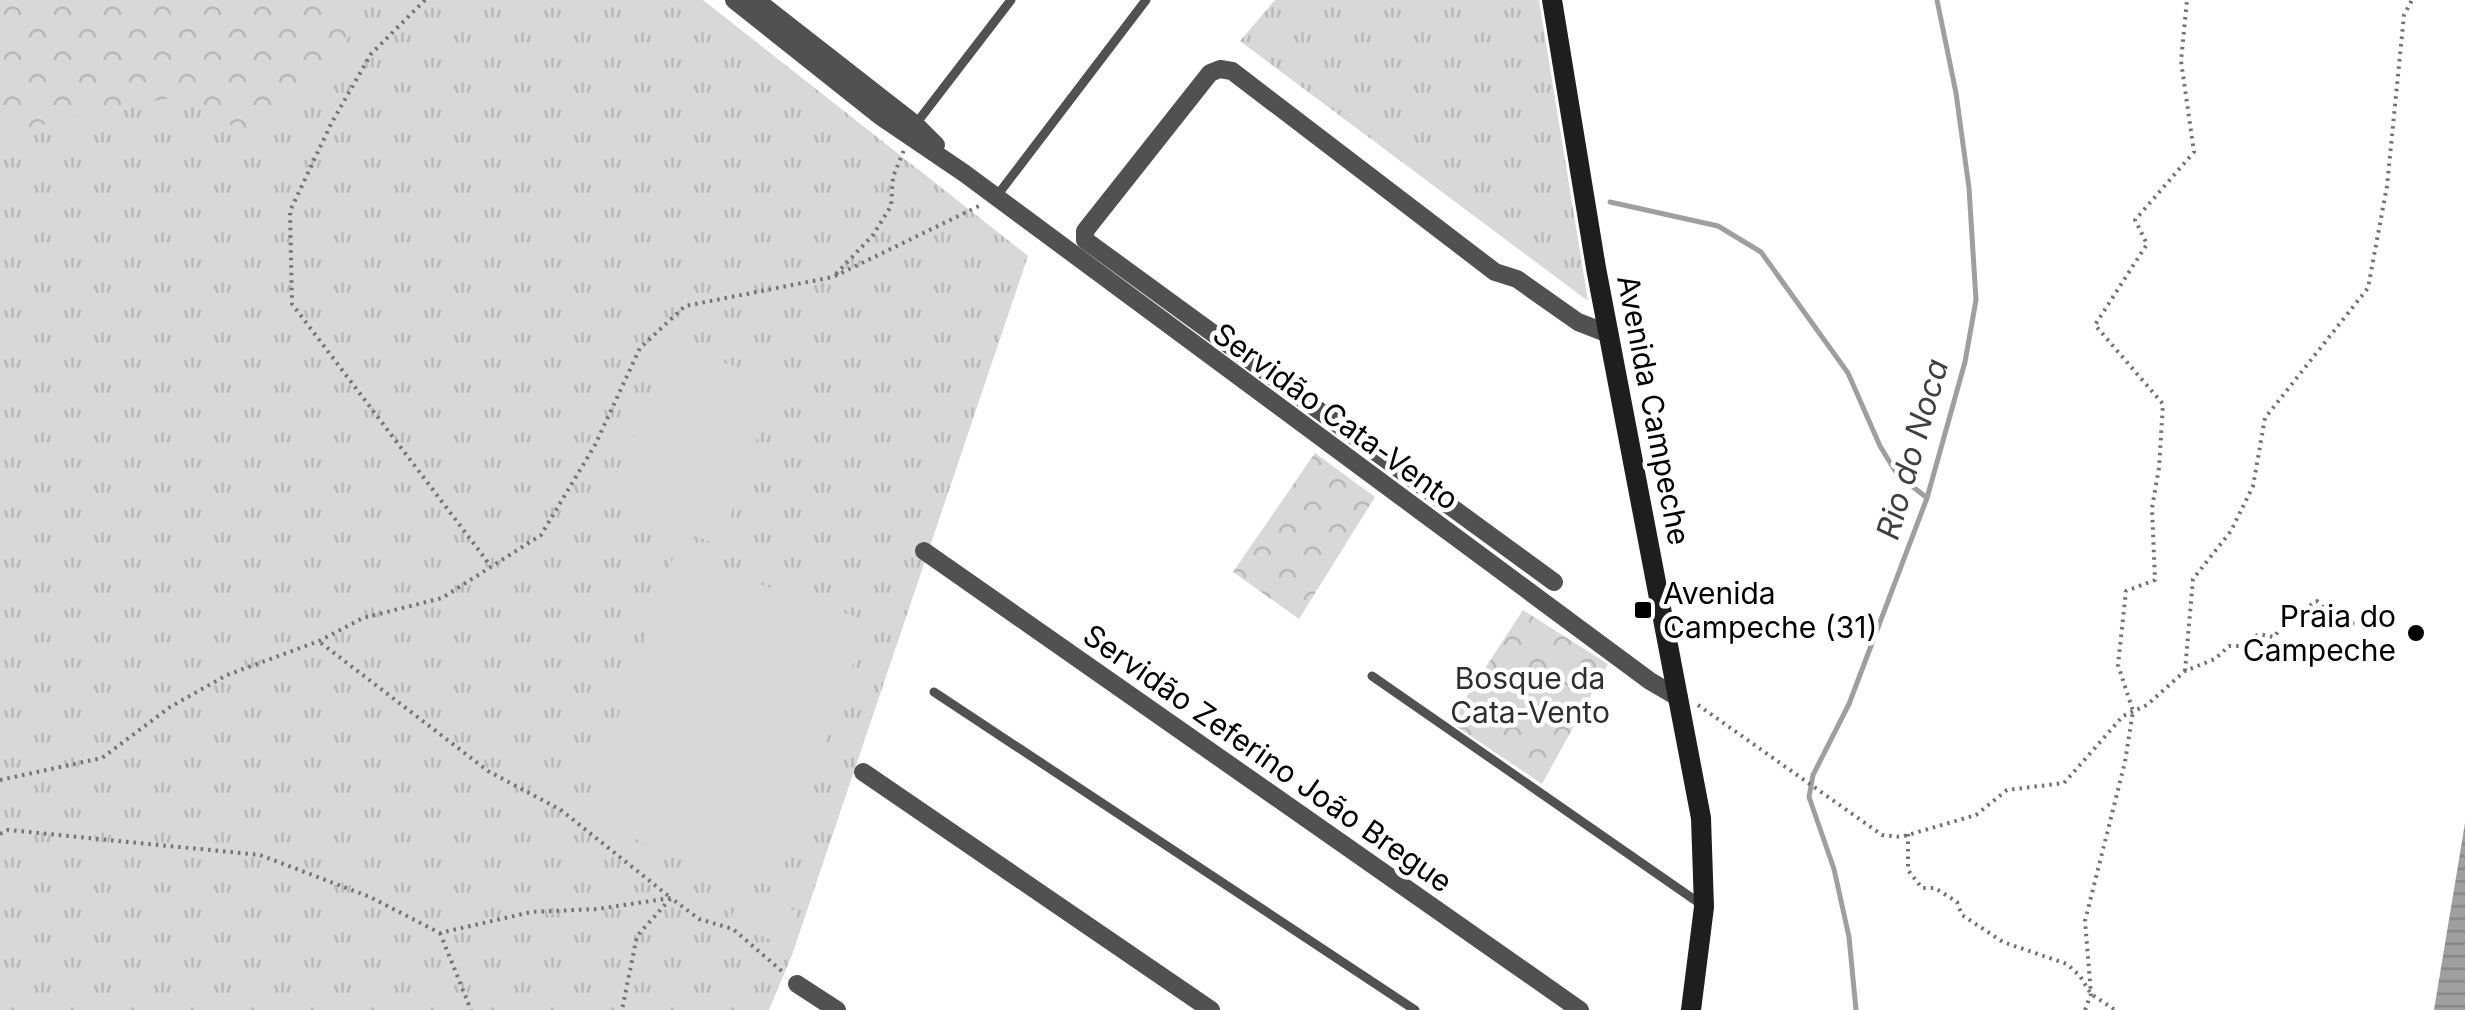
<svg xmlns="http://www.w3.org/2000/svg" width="2465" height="1010" viewBox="0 0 2465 1010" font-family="Inter,sans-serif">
  <defs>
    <pattern id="grass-tufts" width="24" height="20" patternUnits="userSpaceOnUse" patternTransform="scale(2.5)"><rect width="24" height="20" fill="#d8d8d8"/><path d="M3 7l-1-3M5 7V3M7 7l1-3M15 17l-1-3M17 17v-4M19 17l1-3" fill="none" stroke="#b8b8b8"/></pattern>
    <pattern id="forest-crowns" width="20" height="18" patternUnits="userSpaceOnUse" patternTransform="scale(2.5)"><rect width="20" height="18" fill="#d8d8d8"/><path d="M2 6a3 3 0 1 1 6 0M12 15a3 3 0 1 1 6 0" fill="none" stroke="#b8b8b8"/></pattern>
    <pattern id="water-rules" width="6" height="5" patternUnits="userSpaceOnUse" patternTransform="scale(2.5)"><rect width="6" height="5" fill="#9f9f9f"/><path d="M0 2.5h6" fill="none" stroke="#878787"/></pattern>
  </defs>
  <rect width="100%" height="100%" fill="#fff"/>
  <!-- grass -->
  <path fill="url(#grass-tufts)" d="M0,0H703L1028,256L792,955L769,1010H0Z
    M1275,0H1539L1588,301L1240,41Z"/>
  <!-- forest -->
  <path fill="url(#forest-crowns)" d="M0,0H350L354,32L257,138L174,97L0,134Z
    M1315,453L1375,497L1299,619L1233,572Z
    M1523,610L1608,664L1542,784L1450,722Z"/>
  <!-- park -->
  <path fill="#d8d8d8" d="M667,343L777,381L720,545L610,507Z
    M674,555L868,621L776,888L582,821Z
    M742,890L798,912L785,945L729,923Z"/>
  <!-- water -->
  <path fill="url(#water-rules)" d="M2465,823V1010H2434Z"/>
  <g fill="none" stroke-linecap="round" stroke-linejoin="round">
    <!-- stream -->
    <path stroke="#9f9f9f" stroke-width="5" d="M1610,202L1718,226L1761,252L1848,373L1880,446L1897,474L1927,498
      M1856,1010L1849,937L1834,869L1809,797L1813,775L1849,704L1927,498L1965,362L1976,300L1969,188L1956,93L1937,0"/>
    <!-- path -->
    <path stroke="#737373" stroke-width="4" stroke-dasharray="2.5 5" stroke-linecap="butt" d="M425,0L371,54L331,124L290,211L292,304L490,565
      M836,274L873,235L891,206L893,177L904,150
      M321,643L488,771L561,810L671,898L637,936L622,1010
      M2185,671L2193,579L2231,531L2253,486L2265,418L2368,288L2387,186L2404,15L2412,0
      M1698,705L1882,835L1901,837L1976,815L2007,790L2064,783L2123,716L2147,705L2185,671L2215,659L2229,646H2240L2259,634L2274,637L2287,620L2317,601L2337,622L2360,624
      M0,780L102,758L170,707L227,675L319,641L363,618L442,598L541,535L595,445L640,348L685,306L833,277L981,205
      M0,834L8,830L260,855L370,897L440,933L531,912L597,909L671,898L699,919L733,929L784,973
      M1908,834V870L1922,888H1935L1957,902L1962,915L2003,942L2067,964L2080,976L2091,994L2115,1010
      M440,933L471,1010
      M2085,1010L2091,994L2085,921L2125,762L2133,711L2118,665L2126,591L2155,580L2152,508L2159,468L2163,404L2095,325L2147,244L2135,220L2194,152L2181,61L2187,0"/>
    <!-- service -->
    <path stroke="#515151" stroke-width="9" d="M915,125L1011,0
      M996,197L1146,0
      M1372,676L1702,905
      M934,692L1415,1010"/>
    <!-- minor -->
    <path stroke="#515151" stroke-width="18" d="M734,0L880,116L964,173L1650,681L1679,698
      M756,0L915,124L936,145
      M924,551L1580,1010
      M1554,582L1085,240V231L1210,73L1220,69L1232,71L1495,272L1517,279L1578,322L1609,334
      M863,772L1211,1010
      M797,984L837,1010"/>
    <!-- secondary -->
    <path stroke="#1e1e1e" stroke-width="20" d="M1552,0L1596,268L1701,818L1704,907L1691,1010"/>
  </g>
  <!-- markers -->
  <g fill="#000" stroke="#fff" stroke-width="4">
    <rect x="1633" y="600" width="20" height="20" rx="5"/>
    <circle cx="2416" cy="633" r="10"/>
  </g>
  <g text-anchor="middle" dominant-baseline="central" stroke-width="9" stroke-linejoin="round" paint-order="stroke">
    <!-- street labels -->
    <g font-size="30" fill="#000" stroke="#fff">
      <text transform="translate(1654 410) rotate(79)">Avenida Campeche</text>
      <text transform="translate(1336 416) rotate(36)">Servidão Cata-Vento</text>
      <text transform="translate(1268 758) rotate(35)">Servidão Zeferino João Bregue</text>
    </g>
    <!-- poi labels -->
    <g font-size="30" fill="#000" stroke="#fff" text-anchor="start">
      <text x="1663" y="593">Avenida<tspan x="1663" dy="34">Campeche (31)</tspan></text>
      <text x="2396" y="616" text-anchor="end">Praia do<tspan x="2396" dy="34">Campeche</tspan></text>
    </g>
    <!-- park labels -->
    <g font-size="30" fill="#2f2f2f" stroke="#fff">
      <text x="1530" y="678">Bosque da<tspan x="1530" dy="34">Cata-Vento</tspan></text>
    </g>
    <!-- water labels -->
    <g font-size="32" font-style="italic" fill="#404040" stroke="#fff">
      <text transform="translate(1912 449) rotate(-74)">Rio do Noca</text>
    </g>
  </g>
</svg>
